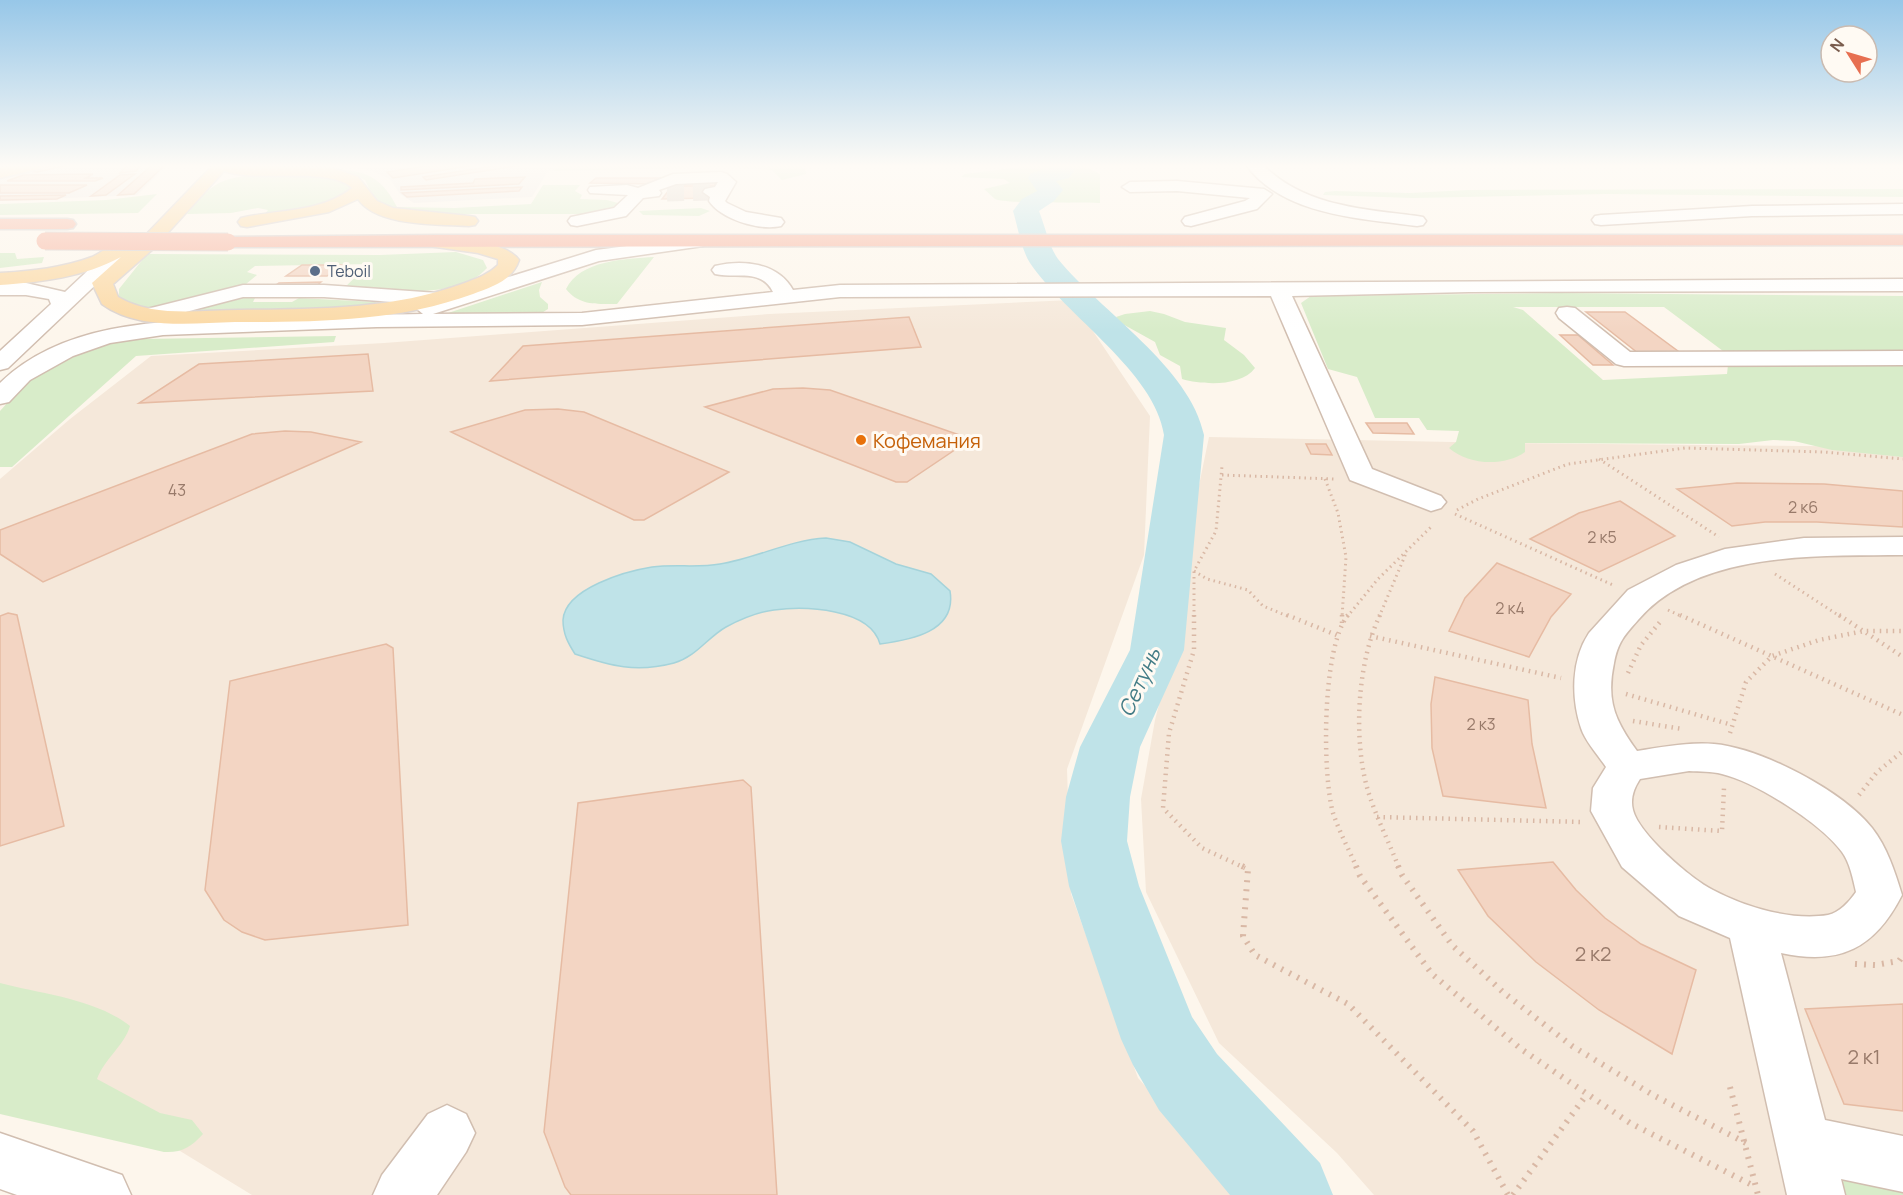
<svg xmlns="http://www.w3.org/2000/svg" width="1903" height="1195" viewBox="0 0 1903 1195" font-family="Manrope,sans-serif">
  <rect width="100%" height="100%" fill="#fdf6ec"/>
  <!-- residential -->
  <path fill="#f5e8da" d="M1072,300L1150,416L1144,555L1067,769L1071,894L1138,1078L1243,1195H252L167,1143L0,1099V479L70,419L151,356L384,343L769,314Z
    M1209,437L1500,443L1903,447V1195H1374L1337,1153L1219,1043L1146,892L1141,799L1155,720L1176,639L1180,577Z"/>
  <!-- industrial -->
  <path fill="#efe9e4" d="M51,165H168L137,195L0,201V177Z
    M297,165H560L553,171H548L532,197L414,203L400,194L390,179L372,171L351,167Z"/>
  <!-- green -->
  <path fill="#d8ecc9" d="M560,165H809L805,167L806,174L782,180L772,170L725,167L553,171Z
    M1036,165H1083L1100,174V203C1083,202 1005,204 995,199C991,196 988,192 984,189L1010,183L1004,179L961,177L965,174Z
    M322,168C360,171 378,170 397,207L455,208L531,204L543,185H580L575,191L582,195L580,199L607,200L618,203L609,211L588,214H436L384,207L374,199L365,180L355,175Z
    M297,175L341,179L353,187L349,198L285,213L265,214L268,210L258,208L231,213L187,214C194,206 201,196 210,189C231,171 271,175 297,175Z
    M1468,190L1903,189V197L1606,194L1413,198L1323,195L1325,192L1335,191L1410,193Z
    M157,194L138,213L0,215V204L106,200Z
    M701,208L710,211L699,216L643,215L639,211Z
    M456,252L483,260L487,268C458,301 384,290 344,288L369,264L255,266L247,272L257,275L240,289L176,306L139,308L119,298V289L147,254L380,255Z
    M0,253H15L17,259L44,257L42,263L0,268Z
    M654,257L617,304C598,304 579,306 566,289C580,260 625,259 654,257Z
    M542,282L539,290L540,297L548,304V309L540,314L433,318Z
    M1558,293L1903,296V353L1727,354L1664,307H1513L1523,310L1603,380L1727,374L1728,365L1903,364V457L1832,450L1794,441L1773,440L1739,444L1525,443V452C1504,467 1468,465 1449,448L1456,442L1459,431L1427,430L1419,418H1375L1357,377L1328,369L1301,303L1311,296Z
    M236,298H255L253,302H292L299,298L376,302L375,306L365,310L197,313V310Z
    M1150,311L1164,314L1185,322L1226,328L1224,340L1244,355L1255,368C1241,387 1203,385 1182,379L1180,366L1160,355L1155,342L1119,322L1116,317L1125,314Z
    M336,336L334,342L136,356L12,467H0V411L36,371L89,349L115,342L141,339Z
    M0,983C42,994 96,999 130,1026C124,1046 105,1058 97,1079L160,1113L192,1120L203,1134C191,1147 182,1153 164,1152L0,1114Z
    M1854,1178L1903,1193V1195H1837L1841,1182Z"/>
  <!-- water -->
  <path fill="#bfe3e8" stroke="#a5d3da" stroke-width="1.5" d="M826,538L850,542L896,564L931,574L950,591C957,632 910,640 880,644C870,608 805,606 774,610C758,612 741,619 726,627C708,637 696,657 674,663C636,673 611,666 575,654C568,643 563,634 563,620C565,588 627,571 652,567C675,564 698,568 720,564C757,558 789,540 826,538Z"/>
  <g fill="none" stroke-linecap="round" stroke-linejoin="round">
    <!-- river -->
    <path fill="#bfe3e8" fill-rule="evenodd" d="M1043,165H1069L1074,171L1069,178L1056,181L1063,190L1054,201L1039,211C1045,226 1049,247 1058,259C1101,312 1190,367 1204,435L1184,650L1140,747L1130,797L1127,841L1139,886L1192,1017L1217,1054L1320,1163L1333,1195H1230L1159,1110L1133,1065L1121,1039L1069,886L1061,841L1066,797L1080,747L1130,650L1164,435C1155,372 1066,316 1030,263C1021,249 1018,227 1013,211L1022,199L1037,191L1028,178L1031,173L1046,169Z"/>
  </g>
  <!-- building -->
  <path fill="#f3d5c3" stroke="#e6bba3" stroke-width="1.5" d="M54,165H69L37,172L29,171Z
    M127,165H141L136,171L120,173Z
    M152,165H165L134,194L118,195Z
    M433,165H476L393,178L387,172Z
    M500,165H523L426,180L423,177Z
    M93,174L86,178H103L95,181H7L23,175Z
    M135,174L106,195L91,196L120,175Z
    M525,177L519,184L401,190V187L473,183L475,179Z
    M596,178H660L656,184L590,183Z
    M676,181H717L714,186H672Z
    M0,185H87L69,193H0Z
    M672,186H714L707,198L662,199Z
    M522,187L519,191L407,197L402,193Z
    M66,195L57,199L0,200V196Z
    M302,265H342L327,276H286Z
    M321,282L314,288H271L279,283Z
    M1586,312H1625L1686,357H1643Z
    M909,317L921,347L490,381L523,346Z
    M1560,335H1578L1613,365H1593Z
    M368,354L373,391L139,403L199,364Z
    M803,388L830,390L971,439L907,482H896L705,407L773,389Z
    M558,409L584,412L729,472L644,520H634L451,432L525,410Z
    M1366,423H1407L1414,434L1373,433Z
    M285,431L311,432L361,442L43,582L0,554V530L252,434Z
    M1306,444H1326L1332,455L1311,454Z
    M1737,483L1824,484L1903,491V527L1817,522H1765L1732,526L1677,489Z
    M1620,501L1675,536L1599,572L1530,539L1579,513Z
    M1497,563L1571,594L1551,617L1529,657L1449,631L1465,598Z
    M8,613L17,615L64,826L0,846V616Z
    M386,644L393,648L408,925L265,940L242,932L224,920L205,890L230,681Z
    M1435,677L1528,700L1532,744L1546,808L1443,796L1432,748L1431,704Z
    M743,780L751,787L777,1195H571L565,1187L544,1132L578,803Z
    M1553,862L1576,890L1605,918L1641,944L1696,970L1672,1054L1599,1010L1536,962L1488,916L1458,870Z
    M1903,1004V1111L1844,1104L1805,1009Z"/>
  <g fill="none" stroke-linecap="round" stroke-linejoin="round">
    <!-- minor-tunnel -->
    <path stroke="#dcd0c4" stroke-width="17" stroke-dasharray="17 9" stroke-linecap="butt" d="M667,193L711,192"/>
    <defs>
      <path id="minor" d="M1246,165H1263C1304,206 1362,209 1417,216L1423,217L1426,221L1423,225L1417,226C1360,218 1284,216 1246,165Z
        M721,172L727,174L736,182L725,201L727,203L746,212L781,218L784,222L781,226C759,231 721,219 709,201L710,197L703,192L705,189L715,187L718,182L676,184L659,190L661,193L659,196L643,198L626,216L577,226L571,225L568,221L571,217L614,208L628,195L590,193L588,190L590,187L627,185L638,188L673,174Z
        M1177,181L1264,189L1272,194L1257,209L1191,226L1185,225L1182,221L1185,217L1245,201L1250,198L1177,191L1130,192L1122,187L1130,182Z
        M1903,204V214L1752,216L1601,225L1595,224L1592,220L1595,216L1601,215L1752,206Z
        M697,237L703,238L706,242L703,246L599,261L433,314L582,313L773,292C761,268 736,279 715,274L712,270L715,266C743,259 778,263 793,290L840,285L1903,279V291L1469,292L1292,296L1372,469L1441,496L1446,502L1441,508L1431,511L1350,480L1271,296L840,297L582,325L377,327L163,335L110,343L73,356L30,380L9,402L0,404V383C68,317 175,321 263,318C317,316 370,315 423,314L417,309L422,304L324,297H243L151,321L143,320L140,315L143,310L243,285H324L438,293L447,296L596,250Z
        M120,245L127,247L129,251L127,255L8,368L0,370V351L51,304L49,299L26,295H0V283H26L65,292L113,247Z
        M1567,307L1575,308L1630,352L1903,351V365L1624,366L1616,364L1559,318L1556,313L1559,308Z
        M1903,537V555C1819,556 1698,550 1638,620C1624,636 1618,642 1614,663C1606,701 1615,721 1637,751C1663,747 1688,742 1714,744C1761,748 1843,791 1872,828C1887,847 1895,872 1902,895C1875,948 1840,966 1781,953L1825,1120L1903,1136V1192L1841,1179L1845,1195H1787L1730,938L1679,916L1622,867L1591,811L1593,788L1606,767C1598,755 1585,741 1581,728C1571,698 1571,660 1589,633L1628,590L1676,565L1725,549L1804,538ZM1689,771C1700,772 1711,771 1722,774C1756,782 1822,824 1842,852C1850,863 1853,879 1856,892C1850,901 1839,913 1828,915C1791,921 1745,907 1713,890C1691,879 1639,834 1633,810C1630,799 1634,788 1640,779Z
        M447,1105L466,1114L475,1133L466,1152L437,1195H373L382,1175L428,1114Z
        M0,1133L122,1175L131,1195H17L0,1189Z"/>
      <path id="major" d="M16,165H45L42,168L0,178V168Z
        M213,165L333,168L358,177L377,201L393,208L469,216L475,217L478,221L475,225L469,226C439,224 377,227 358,199L329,212L247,227L241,226L238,222L241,218C278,209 321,213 352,188C329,166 258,183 224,171L153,249L113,284L118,297C153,318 200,310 239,310C315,309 390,310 462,284C475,279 488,275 498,265V259L478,253L422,245L419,241L422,237L428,236C452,239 505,240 519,260C512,281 492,287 473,294C396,322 316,322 235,322C205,323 174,326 144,321C129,318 114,313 102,304L92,283L121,257C84,277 42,282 0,285V273C31,271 63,268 92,257C105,251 116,240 129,237L135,238L138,243Z"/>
      <path id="highway" d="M0,219H67L73,220L76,224L73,228L67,229H0Z
        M438,235H1903V245L228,247L222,246L219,242L222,238L228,237Z"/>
    </defs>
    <!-- minor casing -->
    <use href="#minor" stroke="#d1beb0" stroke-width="3"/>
    <!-- major casing -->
    <use href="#major" stroke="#dad1cd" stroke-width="3"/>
    <!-- highway casing -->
    <use href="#highway" stroke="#dad1cd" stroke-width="3"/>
    <!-- path-far3 -->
    <path stroke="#d9b8a5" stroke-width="2" stroke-dasharray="1 2" stroke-linecap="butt" d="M630,165H652"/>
    <!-- path-far2 -->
    <path stroke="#d9b8a5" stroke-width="3" stroke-dasharray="1.5 4" stroke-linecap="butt" d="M1599,459L1719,537
      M1222,475L1334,479
      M1325,479L1338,513L1346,557L1342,617
      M1457,510L1478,499L1568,464L1685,448L1824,452L1903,459
      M1455,514L1615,586
      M1194,571L1207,579L1248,590L1263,606L1290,617
      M1775,574L1841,617
      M1668,610L1683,617
      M1194,617V571L1216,531L1222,466
      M1347,617L1378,579L1433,525
      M1379,617L1407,551"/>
    <!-- path-far1 -->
    <path stroke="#d9b8a5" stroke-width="4.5" stroke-dasharray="1.5 5" stroke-linecap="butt" d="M1194,615V650L1169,733L1163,808L1202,848L1245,868
      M1287,615L1339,636
      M1348,615C1322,647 1322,773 1333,813C1339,831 1349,850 1357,868
      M1380,615C1357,663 1353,740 1368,791C1376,817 1389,842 1399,868
      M1680,615L1903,715
      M1839,615L1903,657
      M1342,623V615
      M1370,636L1561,678
      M1628,673L1641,645L1660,622
      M1626,694L1732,725
      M1633,721L1682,729
      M1730,733L1746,682L1772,656L1819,640L1864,631H1903
      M1859,795L1877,772L1903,751
      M1377,817L1583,822
      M1659,827L1722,831L1724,788"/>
    <!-- path -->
    <path stroke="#d9b8a5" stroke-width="6" stroke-dasharray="2 7" stroke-linecap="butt" d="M1242,866L1248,869L1243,936L1255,955L1348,1004L1473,1131L1508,1195
      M1356,866L1360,876L1432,974L1521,1049L1630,1123L1756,1187
      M1398,866L1402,875L1452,945L1504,993L1572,1046L1653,1095L1746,1143
      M1855,964L1875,965L1899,961L1903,955
      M1730,1087L1758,1195
      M1513,1195L1587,1094"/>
    <!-- minor -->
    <use href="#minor" fill="#fff" fill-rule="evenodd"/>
    <!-- major -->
    <use href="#major" fill="#fbd9a5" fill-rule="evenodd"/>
    <!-- highway -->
    <use href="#highway" fill="#f7b7a3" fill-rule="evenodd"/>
    <defs>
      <path id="highway-bridge" d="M45,241L228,242"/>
    </defs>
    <!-- highway-bridge casing -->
    <use href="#highway-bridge" stroke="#dad1cd" stroke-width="19" stroke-linecap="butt"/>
    <!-- highway-bridge -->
    <use href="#highway-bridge" stroke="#f7b7a3" stroke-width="17"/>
  </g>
  <!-- sky -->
  <linearGradient id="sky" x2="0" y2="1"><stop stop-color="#97c7e8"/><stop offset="0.5" stop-color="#fefbf6"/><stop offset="1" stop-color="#fefbf6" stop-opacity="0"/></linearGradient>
  <rect width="1903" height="332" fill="url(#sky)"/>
  <!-- markers -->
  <circle fill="#5c6f8a" stroke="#fffaf3" stroke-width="2" cx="315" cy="271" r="6"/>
  <circle fill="#e8710a" stroke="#fffaf3" stroke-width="2" cx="861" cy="440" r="6"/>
  <g text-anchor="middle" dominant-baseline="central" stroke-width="6" stroke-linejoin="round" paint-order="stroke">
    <!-- far-service labels -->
    <g font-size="16" fill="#4e5e75" stroke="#fffaf3" text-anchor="start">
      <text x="327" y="271">Teboil</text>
    </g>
    <!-- number labels -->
    <g font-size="16" fill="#987a6a">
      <text x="177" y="490">43</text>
      <text x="1803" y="507">2 к6</text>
      <text x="1602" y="537">2 к5</text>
      <text x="1510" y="608">2 к4</text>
      <text x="1481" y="724">2 к3</text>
    </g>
    <!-- food labels -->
    <g font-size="20" fill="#c56008" stroke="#fffaf3" text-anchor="start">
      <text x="873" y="440">Кофемания</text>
    </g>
    <!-- near-number labels -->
    <g font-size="20" fill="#987a6a">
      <text x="1593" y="953">2 к2</text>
      <text x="1864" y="1056">2 к1</text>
    </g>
    <!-- water labels -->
    <g font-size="21" font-style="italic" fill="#437c86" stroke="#fffaf3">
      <text transform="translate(1139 682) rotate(-66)">Сетунь</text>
    </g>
  </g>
  <!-- north arrow -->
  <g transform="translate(1849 54) rotate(307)"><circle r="28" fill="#fffaf3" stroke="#cabbb1" stroke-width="1.5"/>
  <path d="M0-4.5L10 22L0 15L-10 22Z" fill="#e76f51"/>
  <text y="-9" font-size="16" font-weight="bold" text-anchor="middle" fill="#7a5c4d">N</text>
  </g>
</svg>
